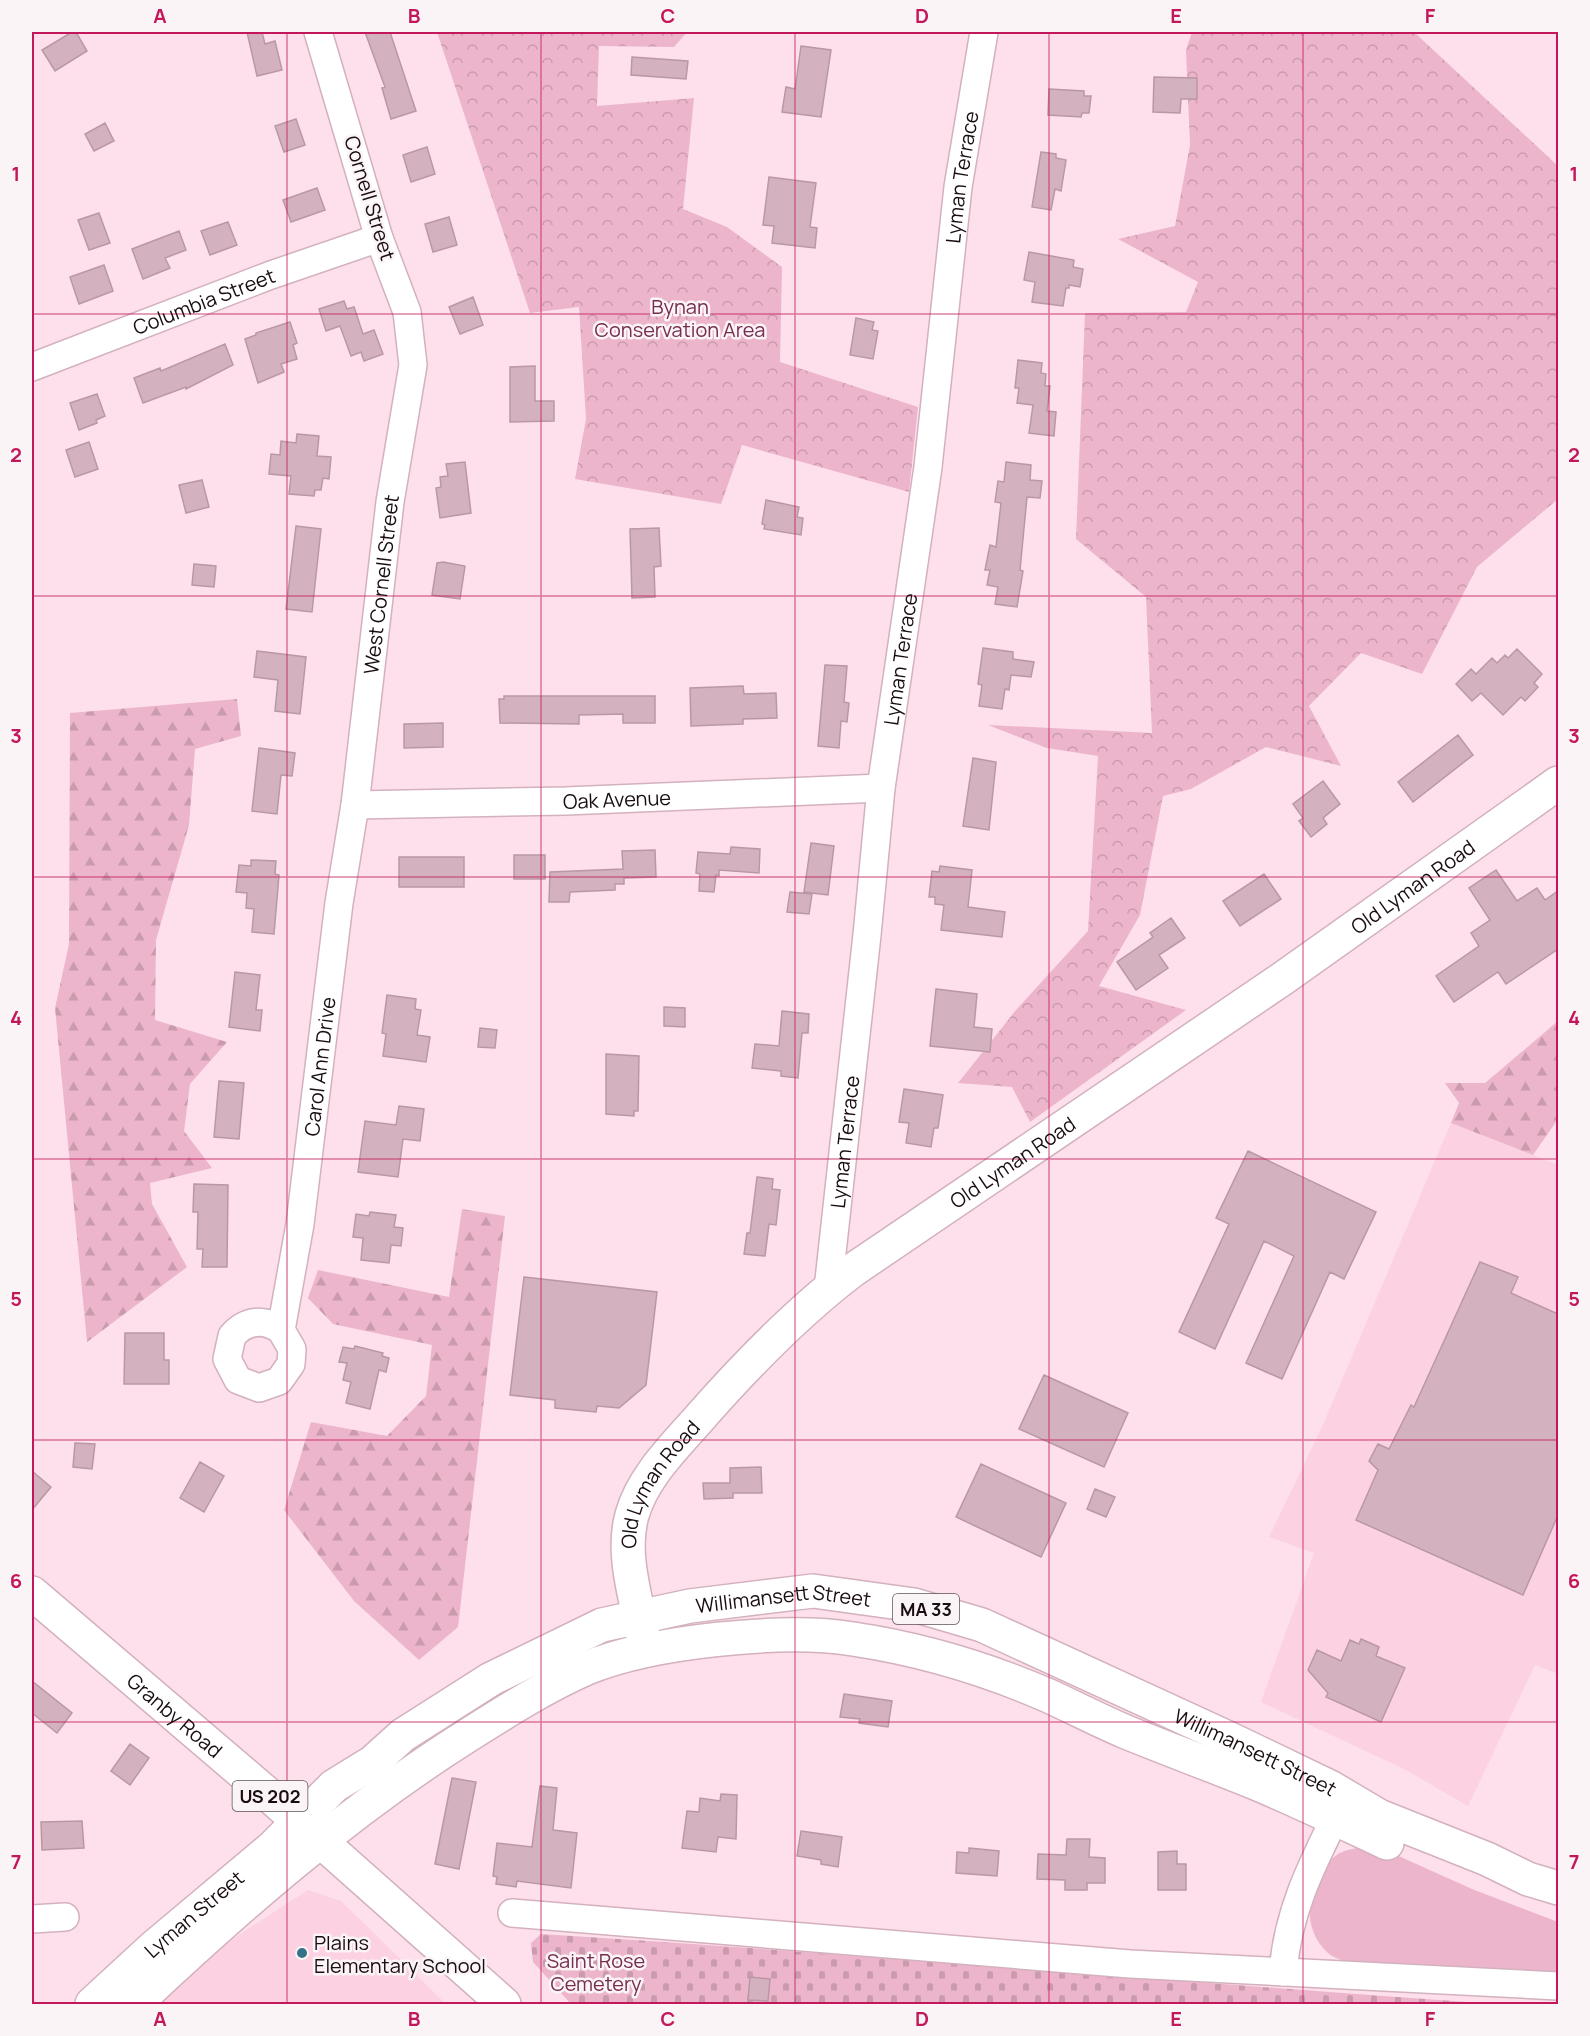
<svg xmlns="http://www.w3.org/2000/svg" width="1590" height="2036" viewBox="0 0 1590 2036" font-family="Manrope,sans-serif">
  <defs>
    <pattern id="forest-firs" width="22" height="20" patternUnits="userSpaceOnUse" patternTransform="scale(1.5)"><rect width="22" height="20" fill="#ecb5cb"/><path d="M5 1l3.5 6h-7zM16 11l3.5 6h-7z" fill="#ca9aad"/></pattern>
    <pattern id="cemetery-stones" width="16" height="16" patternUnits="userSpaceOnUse" patternTransform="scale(1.5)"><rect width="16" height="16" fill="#ecb5cb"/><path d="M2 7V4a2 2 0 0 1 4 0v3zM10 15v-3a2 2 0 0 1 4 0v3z" fill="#ca9aad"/></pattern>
    <pattern id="park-crowns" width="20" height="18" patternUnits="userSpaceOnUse" patternTransform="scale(1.5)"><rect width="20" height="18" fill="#ecb5cb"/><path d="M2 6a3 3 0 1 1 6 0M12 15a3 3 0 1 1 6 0" fill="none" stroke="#ca9aad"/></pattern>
  </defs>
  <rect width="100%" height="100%" fill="#fde0eb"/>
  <!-- built -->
  <path fill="#fcd1e1" d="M1451,1123L1558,1165V1674L1535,1665L1468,1806L1404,1769L1261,1702L1314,1553L1269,1537L1322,1427Z
    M308,1890L341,1901L446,2004H150L223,1945Z"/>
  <!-- grass -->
  <path fill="#ecb5cb" d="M1360,1847L1383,1849L1472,1889L1558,1922V1973L1349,1963C1343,1960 1333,1958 1328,1953C1298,1926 1307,1876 1338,1854C1344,1850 1354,1849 1360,1847Z"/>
  <!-- forest -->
  <path fill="url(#forest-firs)" d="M237,699L241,736L195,749L189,825L156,940L155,1020L227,1042L190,1084L184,1131L212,1168L150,1183L152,1204L187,1267L87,1342L55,1008L69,944L70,713Z
    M1558,1021V1119L1533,1155L1451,1123L1459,1103L1445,1083H1485Z
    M462,1209L505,1216L458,1627L419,1660L354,1601L284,1510L311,1422L387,1436L426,1396L432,1345L333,1324L308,1298L318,1270L449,1297Z"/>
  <!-- cemetery -->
  <path fill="url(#cemetery-stones)" d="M541,1934C860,1954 1178,1982 1496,2004H571L533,1962L531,1943Z"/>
  <!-- park -->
  <path fill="url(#park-crowns)" d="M437,32H687L674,47L599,46L597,106L694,98L683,209L727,227L782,267L780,362L918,407L909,492L742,445L721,504L575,479L586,419L579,307L530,313Z
    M1192,32H1414L1558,166V499L1477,567L1422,674L1361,653L1309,706L1341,766L1266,747L1191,789L1163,796L1140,915L1099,986L1186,1010L1030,1122L1012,1087L958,1083L1016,1010L1088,931L1098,756L1047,748L988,725L1152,733L1146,597L1076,539L1085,313L1186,312L1198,282L1118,239L1175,226L1190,145L1186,50Z"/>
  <!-- building -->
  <path fill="#d4b1be" stroke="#b998a4" stroke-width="1.5" d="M72,32H76L87,51L55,71L42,50Z
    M247,32H262L265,44L275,41L282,70L257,76Z
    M365,32H390L416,111L391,119L382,88L385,87Z
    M801,46L831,50L821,117L782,112L786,87L795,89Z
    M632,57L688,61L686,79L631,75Z
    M1154,77L1197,78V99H1181L1180,113L1153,112Z
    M1049,89L1084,91V96H1091L1089,113H1082L1081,117L1048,115Z
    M296,119L305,145L284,152L275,126Z
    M105,123L114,141L94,151L85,134Z
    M427,147L435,174L411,182L403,155Z
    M1041,152L1056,154V158L1066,160L1061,191L1055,189L1051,210L1032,207Z
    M769,177L816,183L810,227L817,228L815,248L772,243L774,226L763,225Z
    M317,188L325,210L291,222L283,200Z
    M99,213L110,243L89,250L78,220Z
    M449,217L457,245L433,252L425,224Z
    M228,222L237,245L210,255L201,231Z
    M179,231L186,250L165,258L170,268L143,279L132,249Z
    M1029,252L1074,260L1073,267L1083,269L1080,287L1069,285V288H1066L1063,306L1032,302L1035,282L1024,280Z
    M104,265L113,291L79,304L70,277Z
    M473,297L483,325L460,334L449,307Z
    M344,301L347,309L354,307L363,334L374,330L383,354L364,361L361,352L351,356L340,326L326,331L319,309Z
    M856,318L874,322L872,330L878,331L873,359L850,355Z
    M290,322L297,343L293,345L297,359L281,364L284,372L258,383L245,339L256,335V333Z
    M225,344L233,365L186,389V387L143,403L134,378L160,368L161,371Z
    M1018,360L1042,363L1041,373L1046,374L1045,386H1050L1047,411L1056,412L1054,436L1029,433L1033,405L1017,403L1019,388H1015Z
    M535,366V401H554V421L510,422V367Z
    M97,394L105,416L96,420L97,423L79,430L70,403Z
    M297,434L319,436L317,456L331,457L329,479L323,478L321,490H315L314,496L289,494L291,476L269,474L271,454L280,455L281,441L296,443Z
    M89,442L98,469L75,477L66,450Z
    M465,462L471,513L440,518L436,488L441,487L440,477L448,476L446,464Z
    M1006,462L1031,465L1030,480L1042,481L1040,498L1027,497L1020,570L1023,571L1017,607L995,604L998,587L987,585L990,570H985L990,545L996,547L1001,503L995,502L998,481L1004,482Z
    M202,480L209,507L186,513L179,485Z
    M766,500L799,507L797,517L803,518L801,535L764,529L765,525L762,524Z
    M296,526L321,529L312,612L286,609Z
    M659,528L661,566L654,567L655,597L632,598L630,529Z
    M443,562L465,566L460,599L432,595L437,563Z
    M194,564L216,566L214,587L192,585Z
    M983,648L1013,652V659L1034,662L1031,677L1011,675L1009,690L1005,689L1002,709L979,706L982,685L978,684Z
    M1517,649L1542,674L1534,683L1538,687L1525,701L1521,697L1503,715L1481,693L1472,701L1456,684L1471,669L1476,674L1492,658L1497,663L1505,655L1508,658Z
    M257,651L306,657L300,714L275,711L278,680L254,677Z
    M825,665L847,666L844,702L849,703L847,722L841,721L839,748L818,746Z
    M743,686L744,694L776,693L777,718L743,719V724L691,726L690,688Z
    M504,696H655V723H623V714L579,715V724L500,723L499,699H504Z
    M443,723V747L404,748V724Z
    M1458,735L1473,755L1413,802L1398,782Z
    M259,748L295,753L292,776L281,775L277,814L252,811Z
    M973,758L996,762L989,830L963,826Z
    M1323,781L1340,804L1323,818L1327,824L1311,837L1299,821L1303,818L1293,804Z
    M811,843L834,846L828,895L804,892Z
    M731,847L760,849L759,873L719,870V876L716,875L714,892L699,891L700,874L696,873L698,852L730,854Z
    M655,850L656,877L624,878V884H615V890L570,892L569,902H549L550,872L623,869L622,851Z
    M514,855H545V879H514Z
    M399,857H464V887H399Z
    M251,860L276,861L275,874L279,875L274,934L252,932L254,909L246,908L247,893L236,892L239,865L251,866Z
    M940,866L972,870L968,907L1005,912L1002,937L941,930L944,905L935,904V897H929L932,871L939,872Z
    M1496,870L1517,901L1537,888L1545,900L1558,891V949L1506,984L1498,972L1454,1002L1436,976L1479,946L1471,933L1490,920L1469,888Z
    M1264,874L1281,899L1240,926L1223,901Z
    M790,892L812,894L809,914L787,912Z
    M1171,918L1185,938L1159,955L1168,968L1136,990L1117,962L1153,937L1150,933Z
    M235,972L260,975L256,1010H262L260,1031L229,1027Z
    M936,989L977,994L974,1027L992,1029L990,1052L930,1046Z
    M387,995L416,999L415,1009L421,1010L417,1035L430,1037L426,1062L383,1056L386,1034L382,1033Z
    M664,1007L685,1008V1027L664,1026Z
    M782,1011L809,1014L808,1033H802L798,1078L781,1076V1071L752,1068L755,1044L779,1046Z
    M480,1028L497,1030L495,1048L478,1047Z
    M606,1054L639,1056L638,1111H634V1116L606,1114Z
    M219,1081L244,1083L239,1139L214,1137Z
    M904,1089L943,1095L938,1128H934L931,1147L906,1143L909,1123L899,1122Z
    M399,1106L424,1109L420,1141L403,1139L398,1177L358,1172L365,1121L396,1125Z
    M1248,1151L1376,1212L1344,1279L1330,1272L1282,1379L1246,1363L1294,1256L1264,1241L1215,1349L1179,1332L1229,1224L1216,1218Z
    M757,1177L773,1179L772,1189L780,1190L776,1225L769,1224L765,1256L744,1254L747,1233H750Z
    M194,1184L228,1185L227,1267H202L203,1249H197L198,1212H193Z
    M370,1212L396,1215L394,1227L403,1228L401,1246L391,1245L389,1263L361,1260L363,1238L353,1237L356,1214L369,1216Z
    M1480,1262L1518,1277L1511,1293L1558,1314V1515L1523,1595L1356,1520L1378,1470L1369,1461L1378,1444L1389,1449L1411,1405L1414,1407Z
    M524,1277L657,1292L646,1385L619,1408L597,1406L596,1412L555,1408V1400L510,1395Z
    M125,1333H164V1360H169V1384H124Z
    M355,1346L383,1353L382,1356L389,1358L386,1372L379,1370L370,1409L346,1403L351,1382L343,1380L347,1363L339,1362L343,1347L354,1349Z
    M1044,1375L1128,1413L1104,1467L1019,1429Z
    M75,1443L95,1444L92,1469L73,1467Z
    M200,1462L224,1476L204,1512L180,1498Z
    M981,1464L1066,1503L1041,1557L956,1517Z
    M761,1467L762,1493H733V1498L704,1499L703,1483H730V1468Z
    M32,1471L51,1487L32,1510Z
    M1095,1489L1115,1497L1106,1517L1087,1509Z
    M1361,1639L1379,1647L1376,1656L1405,1668L1381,1722L1326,1697L1328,1693L1308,1670L1317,1650L1341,1661L1350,1640L1359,1644Z
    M32,1681L72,1713L57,1733L32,1713Z
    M844,1694L892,1701L888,1727L859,1723L860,1719L840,1717Z
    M130,1744L149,1758L130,1785L111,1771Z
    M452,1778L476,1782L459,1869L435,1864Z
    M540,1786L557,1788L553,1830L577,1833L571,1888L517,1881L516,1887L496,1884L497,1877L493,1876L497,1843L532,1847Z
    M721,1794L737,1795L736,1839L718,1837L716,1852L682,1848L687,1811L699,1812L700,1798L720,1801Z
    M82,1821L84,1848L42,1850L41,1822Z
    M801,1831L842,1837L838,1867L821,1864V1860L797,1856Z
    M1067,1839H1090L1089,1857L1105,1858V1883H1087V1890H1065V1880L1037,1879L1038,1854L1066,1855Z
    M969,1848L999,1851L997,1876L956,1873L957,1852L969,1853Z
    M1177,1851V1864H1186V1890H1158V1852Z
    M750,1977L770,1979L768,2001L748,2000Z"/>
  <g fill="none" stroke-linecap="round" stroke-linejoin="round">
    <defs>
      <g id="minor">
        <path id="s1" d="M32,367L271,275L379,238"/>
        <path id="s2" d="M355,805L566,801L881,788"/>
        <path id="s3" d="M828,1289L867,935L881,788L928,467L958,187L984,32"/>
        <path id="s4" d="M281,1330C264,1318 246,1320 232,1336L227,1359L238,1380L259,1388L279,1381L291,1364L292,1349L281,1330L300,1224L339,903L355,805L390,502L413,365L407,312L379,238L318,32"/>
        <path d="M512,1913L1130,1964L1558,1986"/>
        <path d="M32,1919L65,1917"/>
        <path d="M1283,1972C1288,1907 1316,1857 1344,1800"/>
      </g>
      <g id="major">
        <path id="s5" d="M32,1593L271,1797L504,2004"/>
        <path id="s6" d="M643,1636C636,1597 621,1554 632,1515C642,1479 672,1449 696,1422C744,1367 795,1314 853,1270L1282,979L1558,783"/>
        <path id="s7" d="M92,2004L154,1947L273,1847L334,1786L373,1762L403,1735L491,1679L602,1625L690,1606L813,1591L914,1605L982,1625L1228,1738L1330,1787L1379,1816L1487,1859L1528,1879L1558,1888"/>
        <path d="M135,2004C239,1906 349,1810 470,1734C508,1710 546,1686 587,1668C652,1641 784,1628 853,1639C920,1649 987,1669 1049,1696C1075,1708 1100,1721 1126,1732C1170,1750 1214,1766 1258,1784C1301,1802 1344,1823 1387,1843"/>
      </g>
    </defs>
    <!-- minor casing -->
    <use href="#minor" stroke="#d3b1be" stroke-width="30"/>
    <!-- major casing -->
    <use href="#major" stroke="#d3b1be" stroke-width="36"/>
    <!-- minor -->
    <use href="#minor" stroke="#fff" stroke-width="27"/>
    <!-- major -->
    <use href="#major" stroke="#fff" stroke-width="33"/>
  </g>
  <!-- grid -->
  <path fill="none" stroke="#c2185b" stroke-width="1.5" stroke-opacity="0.55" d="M287,32V2004M541,32V2004M795,32V2004M1049,32V2004M1303,32V2004M32,314H1558M32,596H1558M32,877H1558M32,1159H1558M32,1440H1558M32,1722H1558"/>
  <!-- markers -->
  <circle fill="#357289" stroke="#fbf4f7" stroke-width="2" cx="302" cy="1953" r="6"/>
  <g text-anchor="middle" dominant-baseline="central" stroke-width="5" stroke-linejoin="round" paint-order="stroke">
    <!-- shield labels -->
    <g fill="#fbf4f7" stroke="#5d5257" stroke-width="1.5">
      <rect x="893" y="1594" width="66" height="30" rx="4.5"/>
      <rect x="232.5" y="1781" width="75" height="30" rx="4.5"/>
    </g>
    <g font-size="18" font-weight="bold" fill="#190d12">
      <text x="926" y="1609">MA 33</text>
      <text x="270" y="1796">US 202</text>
    </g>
    <!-- street labels -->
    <g font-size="20" fill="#190d12" stroke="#fbf4f7">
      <text stroke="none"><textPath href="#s3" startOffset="1120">Lyman Terrace</textPath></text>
      <text transform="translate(370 198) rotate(73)">Cornell Street</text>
      <text stroke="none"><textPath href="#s1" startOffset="184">Columbia Street</textPath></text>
      <text stroke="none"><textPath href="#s4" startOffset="956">West Cornell Street</textPath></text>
      <text stroke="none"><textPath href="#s3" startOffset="634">Lyman Terrace</textPath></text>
      <text stroke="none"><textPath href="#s2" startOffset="262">Oak Avenue</textPath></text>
      <text stroke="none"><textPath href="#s6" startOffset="1134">Old Lyman Road</textPath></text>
      <text stroke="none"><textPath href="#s4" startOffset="470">Carol Ann Drive</textPath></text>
      <text stroke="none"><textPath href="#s3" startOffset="148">Lyman Terrace</textPath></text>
      <text stroke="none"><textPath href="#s6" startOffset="648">Old Lyman Road</textPath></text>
      <text stroke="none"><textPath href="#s6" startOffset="162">Old Lyman Road</textPath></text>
      <text stroke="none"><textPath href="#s7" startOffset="824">Willimansett Street</textPath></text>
      <text stroke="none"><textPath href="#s5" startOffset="188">Granby Road</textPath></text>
      <text stroke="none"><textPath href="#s7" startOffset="1328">Willimansett Street</textPath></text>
      <text stroke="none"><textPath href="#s7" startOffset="136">Lyman Street</textPath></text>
    </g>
    <!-- park labels -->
    <g font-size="20" fill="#762d50" stroke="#fbf4f7">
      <text x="680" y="306">Bynan<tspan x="680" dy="23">Conservation Area</tspan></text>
      <text x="596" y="1960">Saint Rose<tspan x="596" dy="23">Cemetery</tspan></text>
    </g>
    <!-- poi labels -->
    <g font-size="20" fill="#190d12" stroke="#fbf4f7" text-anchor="start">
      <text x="314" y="1942">Plains<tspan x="314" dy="23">Elementary School</tspan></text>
    </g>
  </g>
  <!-- border -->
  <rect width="1590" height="2036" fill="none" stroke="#fbf4f7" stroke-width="66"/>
  <rect x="33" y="33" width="1524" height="1970" fill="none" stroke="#c2185b" stroke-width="2"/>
  <g font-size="20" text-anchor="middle" font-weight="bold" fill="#c2185b">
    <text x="160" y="23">A</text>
    <text x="414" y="23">B</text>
    <text x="668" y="23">C</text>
    <text x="922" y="23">D</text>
    <text x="1176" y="23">E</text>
    <text x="1430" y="23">F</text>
    <text x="16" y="181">1</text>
    <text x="1574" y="181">1</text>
    <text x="16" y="462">2</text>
    <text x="1574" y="462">2</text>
    <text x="16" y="743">3</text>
    <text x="1574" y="743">3</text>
    <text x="16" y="1025">4</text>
    <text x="1574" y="1025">4</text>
    <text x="16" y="1306">5</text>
    <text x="1574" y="1306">5</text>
    <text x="16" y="1588">6</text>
    <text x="1574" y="1588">6</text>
    <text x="16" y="1869">7</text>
    <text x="1574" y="1869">7</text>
    <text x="160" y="2026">A</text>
    <text x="414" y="2026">B</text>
    <text x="668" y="2026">C</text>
    <text x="922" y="2026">D</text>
    <text x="1176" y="2026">E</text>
    <text x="1430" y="2026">F</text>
  </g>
</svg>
